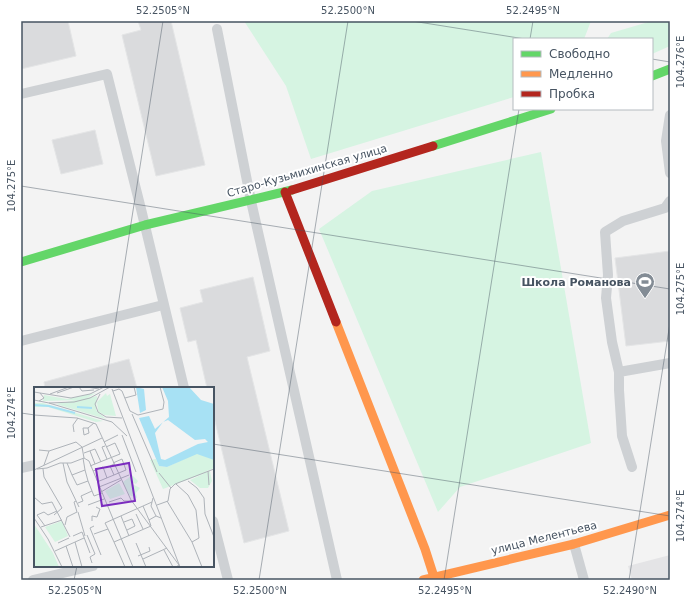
<svg xmlns="http://www.w3.org/2000/svg" width="691" height="601" viewBox="0 0 691 601" font-family="'DejaVu Sans',sans-serif">
  <rect width="100%" height="100%" fill="#f3f3f3"/>
  <!-- education -->
  <path fill="#e4e4e6" d="M670,555V580H632L628,566Z"/>
  <!-- green -->
  <path fill="#d6f4e2" d="M244,21H591L584,39H514V97L311,159L286,86Z
    M652,21H670V46L652,54V39H607L611,33Z
    M541,152L591,443L460,487L438,512L319,229L372,191Z"/>
  <!-- building -->
  <path fill="#dadbdd" stroke="#e4e5e6" d="M21,21H68L76,56L21,69Z
    M138,21H171L205,165L156,176L122,35L141,30Z
    M95,130L103,164L61,174L52,140Z
    M670,251V341L626,346L615,258Z
    M253,277L270,351L247,357L289,531L244,543L213,413V388H207L196,340L188,342L180,308L203,302L200,290Z
    M129,359L137,388H45L44,382Z"/>
  <g fill="none" stroke-linecap="round" stroke-linejoin="round">
    <!-- lane -->
    <path stroke="#ced1d4" stroke-width="10" d="M217,29L251,201L337,580
      M21,94L107,74L141,209L184,388
      M670,115L666,141L670,173
      M21,341L163,305
      M619,372L670,363
      M632,467L622,436L619,390V372L612,342L606,298L608,275L605,232L623,221L665,208L670,201
      M21,468L35,465
      M213,521L228,580
      M574,544L584,580
      M33,580L93,566"/>
    <!-- fast -->
    <path stroke="#63d668" stroke-width="9" d="M652,76L670,69
      M433,146L551,109
      M21,262L145,225L292,190"/>
    <!-- slow -->
    <path stroke="#ff974d" stroke-width="9" d="M336,322L425,549L434,577
      M423,580L574,544L670,515"/>
    <!-- jam -->
    <path stroke="#b3261e" stroke-width="9" d="M292,190L433,146
      M285,192L336,322"/>
  </g>
  <!-- ticks -->
  <path fill="none" stroke="#475462" stroke-width="1" stroke-opacity="0.45" d="M412,21L525,39M530,39L533,21M652,59L670,62M21,186L670,289M105,388L163,21M21,413L35,415M213,444L670,516M74,580L77,566M259,580L348,21M444,580L519,109M629,580L670,323"/>
  <!-- icons -->
  <defs>
    <symbol id="stadium-pin" viewBox="-11 -11 22 30"><path d="M0 17L-7.5 6A9.5 9.5 0 1 1 7.5 6Z" fill="#838c95" stroke="#fff"/><path d="M0-5a6.5 5 0 1 0 0 10a6.5 5 0 1 0 0-10ZM-3.5-1.8h7v3.6h-7Z" fill="#fff"/></symbol>
  </defs>
  <g fill-rule="evenodd">
    <use href="#stadium-pin" x="634" y="271" width="22" height="30"/>
  </g>
  <g text-anchor="middle" dominant-baseline="central" stroke-width="4" stroke-linejoin="round" paint-order="stroke">
    <!-- street labels -->
    <g font-size="11" fill="#475462" stroke="#fff">
      <text transform="translate(307 171) rotate(-16)">Старо-Кузьмихинская улица</text>
      <text transform="translate(544 538) rotate(-14)">улица Мелентьева</text>
    </g>
    <!-- poi labels -->
    <g font-size="11" font-weight="bold" fill="#475462" stroke="#fff" text-anchor="end">
      <text x="631" y="282">Школа Романова</text>
    </g>
  </g>
  <!-- overview -->
  <g transform="translate(34 387)">
    <rect width="180" height="180" fill="#f3f3f3"/>
    <path d="M62,6L53,11L45,13L9,14L10,8L33,12ZM72,6L73,9L76,7L82,29L70,28L64,24L63,15ZM63,9L62,23L72,32L22,17ZM0,16H9L69,34L62,35L14,20H0ZM180,66V81L171,85L176,84L178,94L174,101H166L156,93L171,86L129,102L116,73L122,72L125,79L133,80L161,67ZM98,88L104,94L102,97L98,95V97L106,101L102,106L103,111L95,108L89,95ZM85,96L91,107L76,112L71,104ZM28,134L34,149L21,155L11,140ZM0,137L19,166L25,180H0Z" fill="#d6f4e2"/>
    <path d="M102,0L110,2L112,23L106,26ZM128,0H155L167,13L180,17V73L163,67L133,80L125,79L105,31L115,29L121,42L135,30L134,14ZM134,33L161,53L171,52L174,55L164,57L131,73L127,72L121,46L129,35Z" fill="#a7e1f4" fill-rule="evenodd"/>
    <path fill="none" stroke="#a7e1f4" stroke-width="2" d="M0,18L15,19L41,26M43,20L58,21"/>
    <path fill="none" stroke="#aeb3b9" stroke-width="1" d="M45,0L48,4L60,3M53,0L65,2M78,2L146,180M79,4L85,2L88,4L96,24L104,28L129,22L130,15L126,0M0,5L37,11L56,7L70,0M23,6L40,0M16,7L35,0M66,7L61,17L64,25L72,30L88,31M91,11L102,8L100,0M0,13L15,16L40,15L56,11L76,0M5,14L10,11L6,6M15,16L78,35L93,49M98,27L123,85M0,28L43,31L62,37L97,113L145,178L142,180M54,41L55,46L50,48L49,41H54L60,36M40,45L39,38L44,31M88,48L102,85M70,55L84,48M71,59L68,60L73,72M5,63L15,64L10,78M15,64L42,55L48,60L50,71M56,64L61,77M50,66L61,62L67,75M49,71L51,83M50,71L55,74L99,180M29,76L33,95L45,120M33,76L38,88L51,83L54,94M56,79L86,67L81,56L72,60M3,82L13,81L26,76H37L50,71M9,82L10,90L28,121L20,128M0,83L68,51M59,84L69,80L73,91M174,84L175,98M125,86L137,101M38,88L43,98L54,94L58,104M80,88L76,79L80,77M154,94L163,101L170,111L171,127L180,150M63,95L92,83L88,72L79,76M142,97L154,108L162,123L165,151L158,155M65,100L95,88M67,105L87,93M0,110L8,117L18,115L36,150M119,111L117,119L122,129L127,131M133,114L158,155L168,180M75,115L87,111L90,114H97M44,116L49,114L47,109L58,104L60,109L68,106M54,118L70,112M123,118L134,114L136,102L141,97L180,82M109,119L115,133L122,129M44,125L51,149M102,127L109,142M87,129L95,149M0,131L14,152L28,180M58,134V129L63,130L66,122L62,120M90,135L98,132L101,139L93,143M31,138L33,130L43,125L40,115L42,114M11,139L3,128L10,125L14,128L23,124M60,139L56,141L67,168M7,140L28,133M74,142L80,155M60,147L74,142L71,136L118,115M53,148L61,167L56,170L58,176M39,149L48,145L56,166M180,149V179M41,155L48,180M24,156L35,151M102,156L112,180M32,159L39,180M130,163L139,180M21,164L50,151M104,169L116,164L115,160M109,172L133,161M91,180L80,155L117,139L115,133"/>
    <path fill="#7b2cbf" fill-opacity="0.15" stroke="#7b2cbf" stroke-width="2" d="M95,76L101,114L68,119L62,82Z"/>
    <rect width="180" height="180" fill="none" stroke="#475462" stroke-width="2"/>
  </g>
  <!-- border -->
  <rect width="691" height="601" fill="none" stroke="#ffffff" stroke-width="44"/>
  <!-- legend -->
  <rect x="513" y="38" width="140" height="72" fill="#ffffff" stroke="#b5bbc0"/>
  <rect x="521" y="51" width="20" height="6" fill="#63d668" stroke="#b5bbc0"/>
  <text x="549" y="58" font-size="12" fill="#475462">Свободно</text>
  <rect x="521" y="71" width="20" height="6" fill="#ff974d" stroke="#b5bbc0"/>
  <text x="549" y="78" font-size="12" fill="#475462">Медленно</text>
  <rect x="521" y="91" width="20" height="6" fill="#b3261e" stroke="#b5bbc0"/>
  <text x="549" y="98" font-size="12" fill="#475462">Пробка</text>
  <rect x="22" y="22" width="647" height="557" fill="none" stroke="#475462" stroke-width="1.5"/>
  <g font-size="10" text-anchor="middle" fill="#475462">
    <text x="163" y="14">52.2505°N</text>
    <text x="348" y="14">52.2500°N</text>
    <text x="533" y="14">52.2495°N</text>
    <text transform="translate(680 62) rotate(-90)" y="4">104.276°E</text>
    <text transform="translate(11 186) rotate(-90)" y="4">104.275°E</text>
    <text transform="translate(680 289) rotate(-90)" y="4">104.275°E</text>
    <text transform="translate(11 413) rotate(-90)" y="4">104.274°E</text>
    <text transform="translate(680 516) rotate(-90)" y="4">104.274°E</text>
    <text x="75" y="594">52.2505°N</text>
    <text x="260" y="594">52.2500°N</text>
    <text x="445" y="594">52.2495°N</text>
    <text x="630" y="594">52.2490°N</text>
  </g>
</svg>
